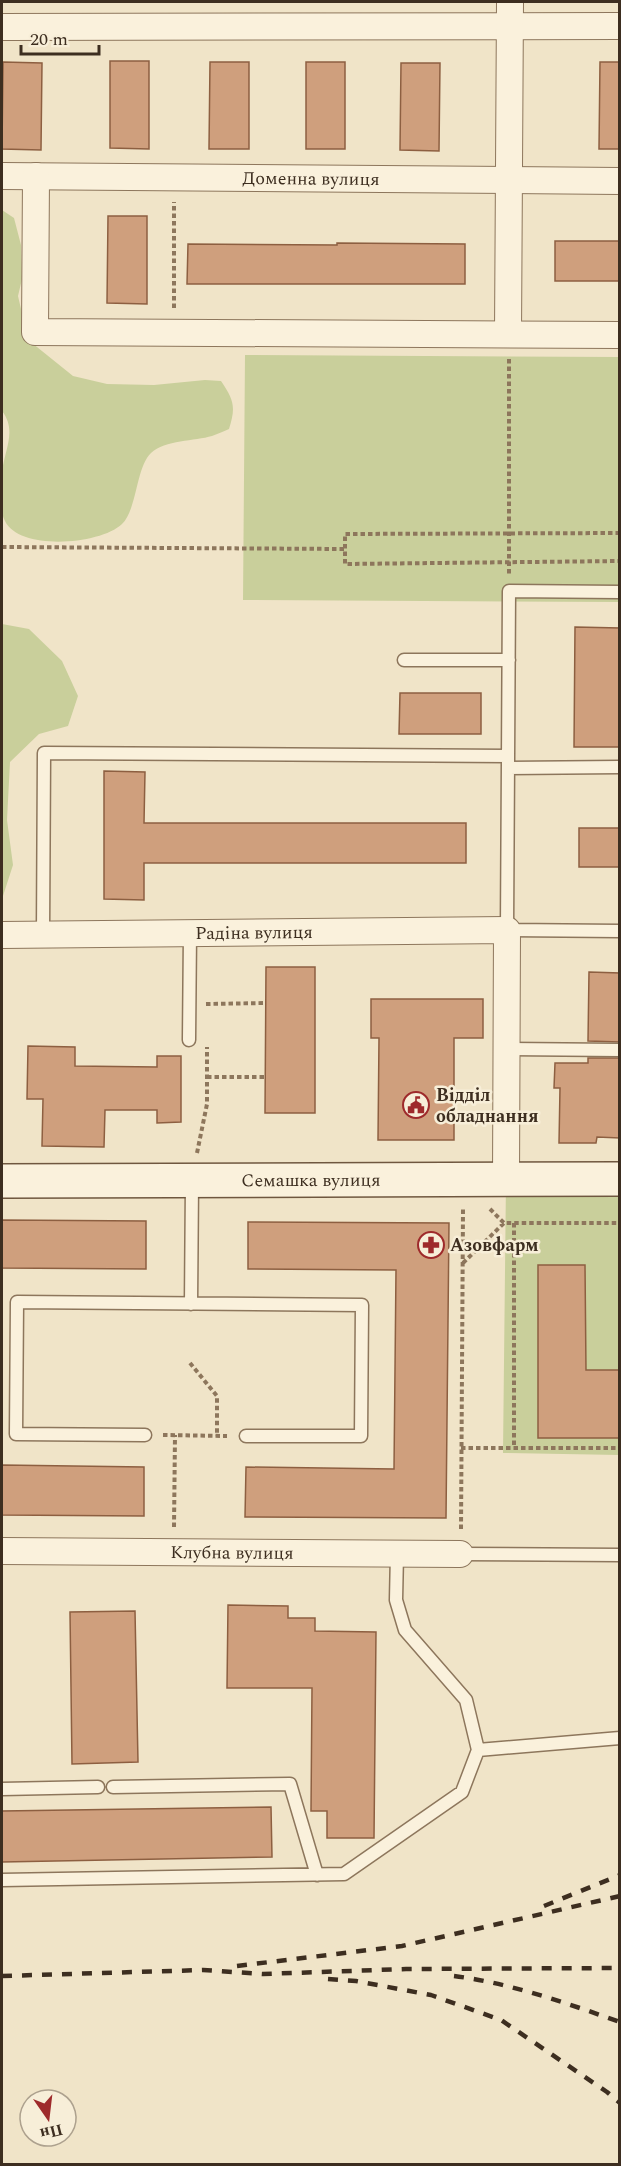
<svg xmlns="http://www.w3.org/2000/svg" width="621" height="2166" viewBox="0 0 621 2166" font-family="Spectral,serif">
  <rect width="100%" height="100%" fill="#f0e4c8"/>
  <!-- green -->
  <path fill="#c9cf9b" d="M2,210L14,218L21,245L22,279L18,296L24,322L32,343L73,376L107,384L154,385L205,380L221,381C234,400 236,407 229,429C224,431 218,434 212,436C195,441 165,440 151,453C136,467 137,510 122,524C100,545 19,551 5,521C1,514 2,507 2,499C2,490 1,480 2,471C5,449 17,430 2,411Z
    M245,355L619,357V602L243,600Z
    M2,624L29,629L62,661L78,696L68,726L39,734L10,762L7,820L13,865L2,899Z
    M619,1179V1455L503,1453L506,1180Z"/>
  <!-- building -->
  <path fill="#cf9f7d" stroke="#8d5f41" stroke-width="1.5" d="M110,61H149V149L110,148Z
    M3,62L42,63L41,150L2,149Z
    M210,62H249V149H209Z
    M306,62H345V149H306Z
    M600,62H620V149H599Z
    M401,63H440L439,151L400,150Z
    M108,216H147V304L107,303Z
    M555,241H620V281H555Z
    M337,243L465,244V284H187L188,244L337,245Z
    M575,627L620,628V747H574Z
    M400,693H481V734H399Z
    M104,771L145,772L144,823H466V863H144V900L104,899Z
    M579,828H620V867H579Z
    M266,967H315V1113H265Z
    M589,972L620,973V1042L588,1041Z
    M371,999H483V1038H454V1140H378L379,1038H371Z
    M28,1046L75,1047V1066L157,1067V1056H181V1122L157,1123V1110H105L104,1147L42,1146L43,1099H27Z
    M588,1058H620V1138L597,1137L596,1143H559L560,1088H554L555,1063H588Z
    M2,1220L146,1221V1269L2,1268Z
    M248,1222L449,1223L446,1518L245,1517L246,1467L394,1469L396,1270L248,1269Z
    M538,1265H585L586,1370H620V1438H538Z
    M2,1465L144,1467V1516L2,1515Z
    M228,1605L288,1606V1618H315V1631L376,1632L374,1838H327V1811H311L312,1688H227Z
    M135,1611L138,1762L72,1764L70,1612Z
    M271,1807L272,1857L2,1862V1811Z"/>
  <g fill="none" stroke-linecap="round" stroke-linejoin="round">
    <defs>
      <path id="lane" d="M620,592L509,591L507,930L620,931
        M404,660H509
        M508,768L620,767
        M43,934L44,753L508,756
        M189,1040L190,933
        M507,1049L620,1050
        M191,1304L192,1182
        M145,1435L16,1434L17,1302L362,1305L361,1436H246
        M460,1554L620,1555
        M478,1750L620,1738
        M113,1787L290,1784L317,1875
        M2,1789L98,1787
        M2,1880L344,1874L462,1792L478,1750L466,1700L405,1630L396,1600L397,1553"/>
      <g id="street">
        <path d="M2,27L620,26"/>
        <path id="s1" d="M2,176L620,181"/>
        <path d="M36,176L35,332L620,335"/>
        <path d="M508,334L510,2"/>
        <path id="s2" d="M2,935L507,930L506,1180"/>
        <path id="s3" d="M2,1551L460,1554"/>
      </g>
      <g id="secondary">
        <path id="s4" d="M2,1181L620,1179"/>
      </g>
    </defs>
    <!-- lane casing -->
    <use href="#lane" stroke="#8d765c" stroke-width="15"/>
    <!-- street casing -->
    <use href="#street" stroke="#8d765c" stroke-width="28"/>
    <!-- secondary casing -->
    <use href="#secondary" stroke="#6f573f" stroke-width="36"/>
    <!-- path -->
    <path stroke="#8d765c" stroke-width="4" stroke-dasharray="4.5 3" stroke-linecap="butt" d="M174,308V202
      M509,359V574
      M620,533L345,534V564L620,561
      M2,547L345,549
      M206,1004L266,1003
      M207,1077H266
      M197,1153L207,1104V1047
      M490,1209L504,1223
      M514,1223V1448
      M463,1263L504,1223H620
      M190,1363L217,1396V1436
      M163,1435L227,1436
      M461,1448H620
      M174,1527L175,1435
      M461,1529L463,1209"/>
    <!-- lane -->
    <use href="#lane" stroke="#faf1dc" stroke-width="12"/>
    <!-- street -->
    <use href="#street" stroke="#faf1dc" stroke-width="26"/>
    <!-- secondary -->
    <use href="#secondary" stroke="#faf1dc" stroke-width="33"/>
    <!-- rail -->
    <path stroke="#3d2e20" stroke-width="4.5" stroke-dasharray="10 10" stroke-linecap="butt" d="M544,1906L620,1875
      M237,1966L402,1946L620,1896
      M2,1976L203,1970L263,1974L406,1969L620,1968
      M454,1976C510,1983 566,2003 620,2022
      M328,1979L356,1981L431,1995L501,2020L607,2092L620,2103"/>
  </g>
  <!-- icons -->
  <defs>
    <symbol id="civic-ring" viewBox="-11 -11 22 22"><circle r="9.5" fill="#f7eed8" stroke="#9e2a2b" stroke-width="1.5"/><path d="M-.6-6.5H3V-4.5H.6V-3L4-1V1h2V6H-6V1h2V-1L-.6-3ZM-1.2 2.5V6h2.4V2.5Z" fill="#9e2a2b"/></symbol>
    <symbol id="pharmacy-ring" viewBox="-11 -11 22 22"><circle r="9.5" fill="#f7eed8" stroke="#9e2a2b" stroke-width="1.5"/><path d="M-2-6h4v4h4v4h-4v4h-4v-4h-4v-4h4Z" fill="#9e2a2b"/></symbol>
  </defs>
  <g fill-rule="evenodd">
    <use href="#civic-ring" x="401" y="1090" width="30" height="30"/>
    <use href="#pharmacy-ring" x="416" y="1230" width="30" height="30"/>
  </g>
  <g text-anchor="middle" dominant-baseline="central" stroke-width="5" stroke-linejoin="round" paint-order="stroke">
    <!-- street labels -->
    <g font-size="18" fill="#3d2e20" stroke="#f7eed8">
      <text stroke="none"><textPath href="#s1" startOffset="309">Доменна вулиця</textPath></text>
      <text stroke="none"><textPath href="#s2" startOffset="252">Радіна вулиця</textPath></text>
      <text stroke="none"><textPath href="#s4" startOffset="309">Семашка вулиця</textPath></text>
      <text stroke="none"><textPath href="#s3" startOffset="230">Клубна вулиця</textPath></text>
    </g>
    <!-- poi labels -->
    <g font-size="18" font-weight="bold" fill="#3d2e20" stroke="#f7eed8" text-anchor="start">
      <text x="436" y="1095">Відділ<tspan x="436" dy="21">обладнання</tspan></text>
      <text x="450" y="1245">Азовфарм</text>
    </g>
  </g>
  <!-- border -->
  <rect width="621" height="2166" fill="none" stroke="#3d2e20" stroke-width="6"/>
  <!-- north arrow -->
  <g transform="translate(48 2118) rotate(166)"><circle r="28" fill="#f7eed8" stroke="#ada18e" stroke-width="1.5"/>
  <path d="M0-4.5L10 22L0 15L-10 22Z" fill="#9e2a2b"/>
  <text y="-9" font-size="16" font-weight="bold" text-anchor="middle" fill="#3d2e20">Пн</text>
  </g>
  <!-- scale -->
  <path d="M21 45v9h78v-9" fill="none" stroke="#3d2e20" stroke-width="3"/>
  <text x="30" y="45" font-size="18" fill="#3d2e20" stroke="#f7eed8" stroke-width="4.5" paint-order="stroke">20 m</text>
</svg>
